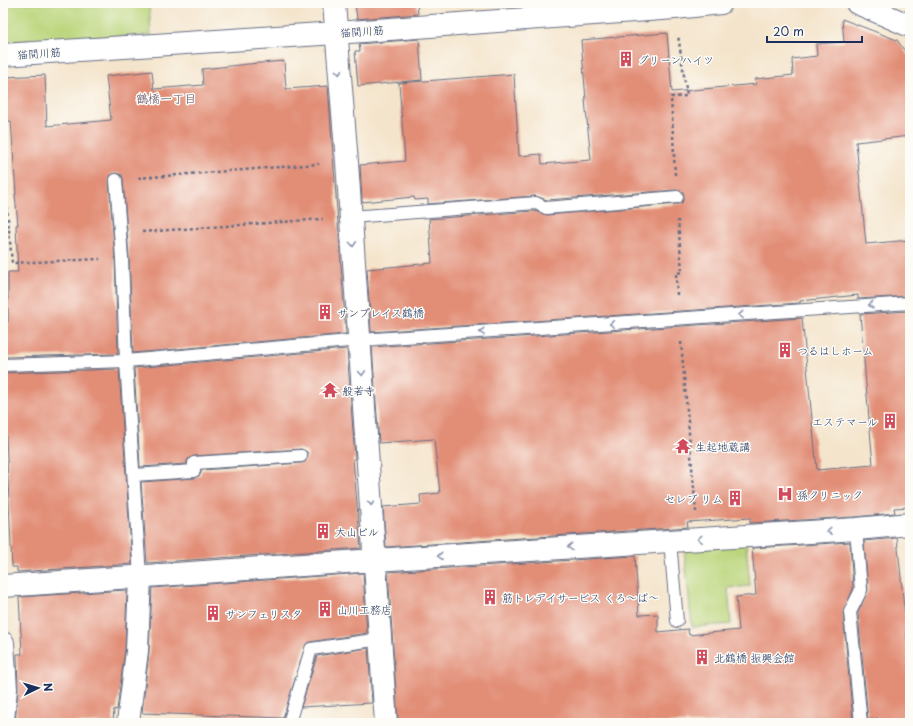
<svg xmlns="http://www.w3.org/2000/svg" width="913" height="726" viewBox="0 0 913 726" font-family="'Playpen Sans','Klee One',sans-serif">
  <rect width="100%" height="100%" fill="#fdfcf7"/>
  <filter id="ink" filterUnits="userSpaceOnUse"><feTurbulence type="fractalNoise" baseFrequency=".025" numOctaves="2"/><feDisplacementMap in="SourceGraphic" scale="8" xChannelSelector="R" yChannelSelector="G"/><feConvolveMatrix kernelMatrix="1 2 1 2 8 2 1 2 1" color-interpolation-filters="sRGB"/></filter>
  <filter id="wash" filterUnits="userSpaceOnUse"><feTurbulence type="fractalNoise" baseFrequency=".012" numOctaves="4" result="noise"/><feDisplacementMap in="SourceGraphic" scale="16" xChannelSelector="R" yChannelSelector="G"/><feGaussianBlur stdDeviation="0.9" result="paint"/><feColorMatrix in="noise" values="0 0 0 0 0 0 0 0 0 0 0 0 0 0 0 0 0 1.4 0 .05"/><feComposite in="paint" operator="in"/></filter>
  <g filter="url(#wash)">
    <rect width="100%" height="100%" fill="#f4e4cb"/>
    <!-- green -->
    <path fill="#bbd57b" stroke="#6b826c" d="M3,3H149L151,35L3,42Z
      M746,544L750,586L728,588L731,624L692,627L684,549Z"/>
    <g id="blocks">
      <!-- building -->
      <path fill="#e28e77" d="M355,3H417L418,14L357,19Z
        M842,19L897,40L910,58V136L856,142L866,244L910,240V296L858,299V295L800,301V303L371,332L367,269L432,263L429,219L534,211L547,215L678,204L682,203L684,197L683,192L676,190L547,200L535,196L428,204V199L415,200L414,197L362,202L360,165L405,161L399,83L514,74L519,156L541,154L542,164L591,160L585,100H586L581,40L667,33L672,92L756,84L755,79L793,75L792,59L817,56L816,44L844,42Z
        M419,39L422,80L358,86L355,51H360L359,44Z
        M284,61L286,89L328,86L346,334L133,353L129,257L123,179L122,175L116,173L111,174L109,181L115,258L118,354L6,357L4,322H8V272H18L16,225H18L15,194H16L11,121H7L5,77L45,75L47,126L111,120L106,76L152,71L154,89L203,85L202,69L248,64Z
        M910,311V507L894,508L895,513L855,517L750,523V518L687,522L688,527L386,547L383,507L421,504L420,495L440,493L434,439L379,443L372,347L802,318L808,378L817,470L873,465L860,314Z
        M347,349L355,459H353L361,548L147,563L141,482L195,478L200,475L202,470L301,463L305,462L308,456L307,452L301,449L194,456L188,459L186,464L140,467L134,368Z
        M119,369L132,564L17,572V567H12L3,373Z
        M897,538L910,667V723H879L878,718L868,720L858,613L868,590L864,541Z
        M850,542L853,589L843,613L853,722L844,723H398L388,572L635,556L639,615L658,614V632L688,629L689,635L739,630L736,597L756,595L752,548Z
        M363,573L367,633L310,642L306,644L283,718L142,713L149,652L152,588Z
        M127,590L125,650L117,710L114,709L113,723H15L18,690L17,654H22L19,597Z
        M368,648L372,703L301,707L317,656Z"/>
    </g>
  </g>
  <g filter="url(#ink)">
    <use href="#blocks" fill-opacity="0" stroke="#676e84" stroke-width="1"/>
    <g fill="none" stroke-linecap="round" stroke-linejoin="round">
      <defs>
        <path id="lane" d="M116,180L122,258L126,361L140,577
          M351,217L536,203L546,208L677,197
          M3,365L126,361L360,340L910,303
          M134,475L194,471V463L301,456
          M856,529L861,590L850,612L861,723
          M670,541L677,621
          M289,723L311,649L381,639"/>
        <path id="street" d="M334,3L347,162L386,723
          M857,3L910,26
          M3,55L336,33L675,8L721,3
          M3,586L375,560L856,529L910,524
          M3,643L6,689L3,720
          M128,723L137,651L140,577"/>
      </defs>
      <!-- lane casing -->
      <use href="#lane" stroke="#676e84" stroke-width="14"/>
      <!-- street casing -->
      <use href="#street" stroke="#676e84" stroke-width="24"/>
      <!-- path -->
      <path stroke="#676e84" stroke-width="2.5" stroke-dasharray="3 3" stroke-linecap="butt" d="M3,164L12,263L100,259
        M675,175L671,97L687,96L678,35
        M138,178L319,164
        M142,232L323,219
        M677,295L676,273L682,272L678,220
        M681,342L696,512"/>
      <!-- lane -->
      <use href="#lane" stroke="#fff" stroke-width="12"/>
      <!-- street -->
      <use href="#street" stroke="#fff" stroke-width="22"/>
    </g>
    <!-- one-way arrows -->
    <defs><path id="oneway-chevron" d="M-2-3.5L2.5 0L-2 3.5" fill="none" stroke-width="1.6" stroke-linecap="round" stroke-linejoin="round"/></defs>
    <g stroke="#8d97ae">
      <use href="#oneway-chevron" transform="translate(339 72) rotate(85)"/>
      <use href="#oneway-chevron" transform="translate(353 244) rotate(86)"/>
      <use href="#oneway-chevron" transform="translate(871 305) rotate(176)"/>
      <use href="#oneway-chevron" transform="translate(741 315) rotate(176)"/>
      <use href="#oneway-chevron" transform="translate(612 324) rotate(176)"/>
      <use href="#oneway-chevron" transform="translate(482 332) rotate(176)"/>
      <use href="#oneway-chevron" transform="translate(362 373) rotate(86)"/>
      <use href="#oneway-chevron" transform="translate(371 503) rotate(86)"/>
      <use href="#oneway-chevron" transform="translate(829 531) rotate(177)"/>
      <use href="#oneway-chevron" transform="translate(700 539) rotate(176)"/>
      <use href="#oneway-chevron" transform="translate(570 547) rotate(176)"/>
      <use href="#oneway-chevron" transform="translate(440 556) rotate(176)"/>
    </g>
  </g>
  <!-- icons -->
  <defs>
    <symbol id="building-bare" viewBox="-9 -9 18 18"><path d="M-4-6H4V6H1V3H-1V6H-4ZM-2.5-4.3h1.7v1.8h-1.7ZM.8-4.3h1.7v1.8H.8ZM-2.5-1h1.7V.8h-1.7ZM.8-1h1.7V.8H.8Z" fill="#d1495b" stroke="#fdfcf7" stroke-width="2.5" paint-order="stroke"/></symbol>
    <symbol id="temple-bare" viewBox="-9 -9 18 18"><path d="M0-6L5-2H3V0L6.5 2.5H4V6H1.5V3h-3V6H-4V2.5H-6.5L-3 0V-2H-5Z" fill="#d1495b" stroke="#fdfcf7" stroke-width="2.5" paint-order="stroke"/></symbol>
    <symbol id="hospital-bare" viewBox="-9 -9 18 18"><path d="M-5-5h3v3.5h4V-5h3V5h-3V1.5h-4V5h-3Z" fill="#d1495b" stroke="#fdfcf7" stroke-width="2.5" paint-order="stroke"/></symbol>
  </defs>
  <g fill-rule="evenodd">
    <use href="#building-bare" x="615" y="48" width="22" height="22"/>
    <use href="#building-bare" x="314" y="301" width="22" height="22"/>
    <use href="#building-bare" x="774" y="339" width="22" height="22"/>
    <use href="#temple-bare" x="319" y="379" width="22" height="22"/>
    <use href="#building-bare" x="879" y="410" width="22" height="22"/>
    <use href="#temple-bare" x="672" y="435" width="22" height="22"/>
    <use href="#hospital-bare" x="774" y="483" width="22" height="22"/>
    <use href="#building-bare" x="724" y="487" width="22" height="22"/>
    <use href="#building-bare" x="312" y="520" width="22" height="22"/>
    <use href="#building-bare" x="479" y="586" width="22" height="22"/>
    <use href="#building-bare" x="314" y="598" width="22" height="22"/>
    <use href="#building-bare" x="202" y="602" width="22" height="22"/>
    <use href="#building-bare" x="691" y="646" width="22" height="22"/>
  </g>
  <g text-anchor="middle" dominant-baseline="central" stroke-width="3" stroke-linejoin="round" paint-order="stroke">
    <!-- street labels -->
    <g font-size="11" fill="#1b2f5e" stroke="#fdfcf7">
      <text transform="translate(362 31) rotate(-4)">猫間川筋</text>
      <text transform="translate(39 53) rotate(-4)">猫間川筋</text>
    </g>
    <!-- poi labels -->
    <g font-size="11" fill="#1b2f5e" stroke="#fdfcf7" text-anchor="start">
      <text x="638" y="59">グリーンハイツ</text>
      <text x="337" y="312">サンプレイス鶴橋</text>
      <text x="797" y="350">つるはしホーム</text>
      <text x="342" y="390">般若寺</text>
      <text x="878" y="421" text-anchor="end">エステマール</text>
      <text x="695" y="446">生起地蔵講</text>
      <text x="797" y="494">孫クリニック</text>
      <text x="723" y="498" text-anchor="end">セレブ リム</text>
      <text x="335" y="531">大山ビル</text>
      <text x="502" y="597">筋トレデイサービス くろ〜ば〜</text>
      <text x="337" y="609">山川工務店</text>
      <text x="225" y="613">サンフェリスタ</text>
      <text x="714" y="657">北鶴橋 振興会館</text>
    </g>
    <!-- neighbourhood labels -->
    <g font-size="12" fill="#615067" stroke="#fdfcf7">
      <text x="166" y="98">鶴橋一丁目</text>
    </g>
  </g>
  <!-- margin -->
  <rect width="913" height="726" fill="none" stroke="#fdfcf7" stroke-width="16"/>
  <!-- north arrow -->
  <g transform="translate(38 688) rotate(85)" stroke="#fdfcf7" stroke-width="3" paint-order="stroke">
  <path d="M0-3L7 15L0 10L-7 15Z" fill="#1b2f5e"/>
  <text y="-6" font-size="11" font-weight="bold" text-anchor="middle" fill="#1b2f5e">N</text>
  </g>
  <!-- scale -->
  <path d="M767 36v6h95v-6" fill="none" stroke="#1b2f5e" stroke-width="2"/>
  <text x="773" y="36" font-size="12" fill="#1b2f5e" stroke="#fdfcf7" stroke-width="3" paint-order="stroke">20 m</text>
</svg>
